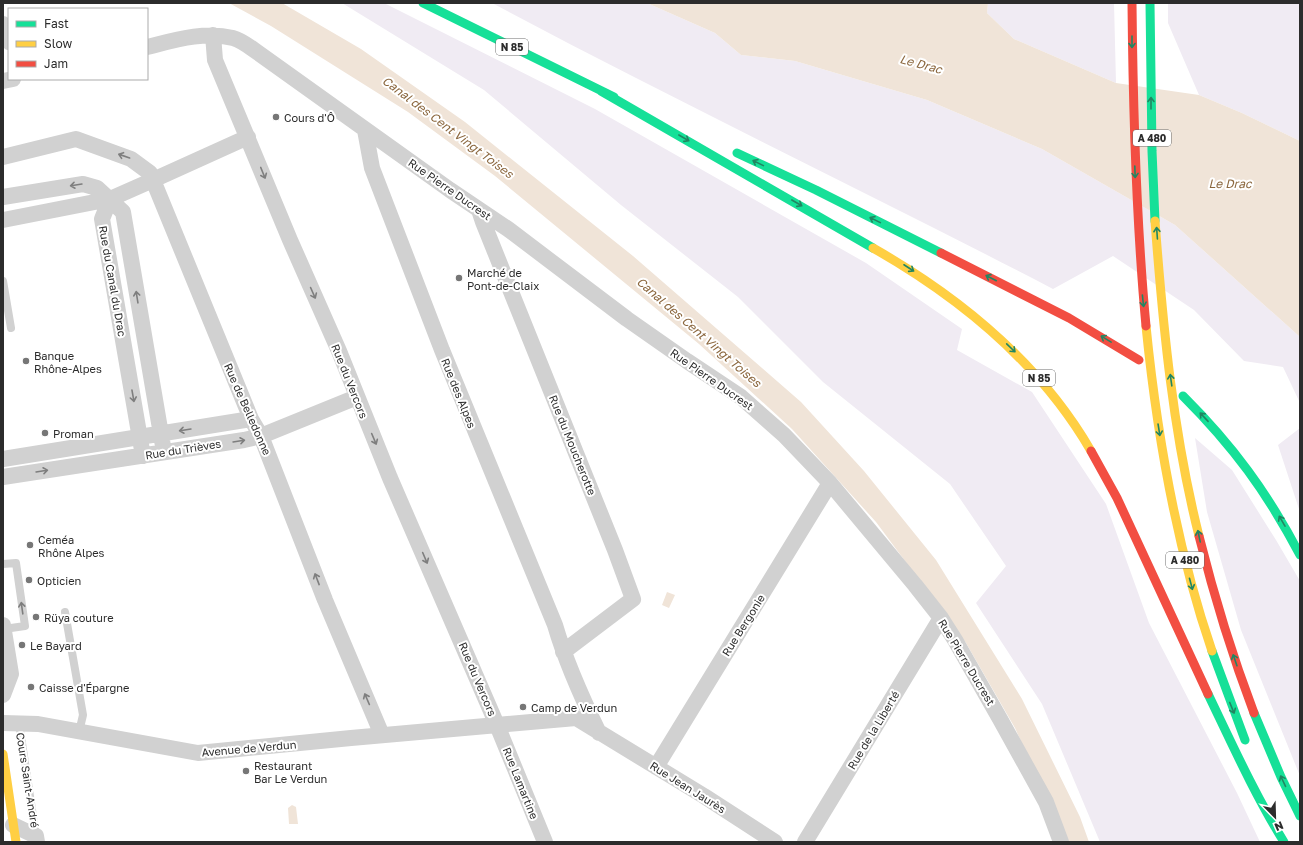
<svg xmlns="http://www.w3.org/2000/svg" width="1303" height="845" viewBox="0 0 1303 845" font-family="'Golos Text',sans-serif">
  <rect width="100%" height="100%" fill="#fff"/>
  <!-- green -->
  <path fill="#f0ebf3" d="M342,3H384L595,109L866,263L962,329L957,350L1032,392L1106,504L1149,623L1237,793L1260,842H1100L1042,704L976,603L1006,566L950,484L823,382L738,297L621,205L484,90Z
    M492,3H647L715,33L741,55L795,61L927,100L1042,149L1175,225L1300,337V403L1283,367L1244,361L1194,310L1113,256L1053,289C867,192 677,102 492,3Z
    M988,3H1114L1116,83L1014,39L987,13Z
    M1168,3H1300V141L1242,113L1199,95L1168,23Z
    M1300,428V512L1278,445Z
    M1195,438L1232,470L1276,540L1300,581V776L1241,630L1207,512Z"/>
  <!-- water -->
  <path fill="#f0e4d8" d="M229,3H282L361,49L465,122L633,256L801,402L864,471L936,560L1022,699L1080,817L1089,842H1066L1051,807L1015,728L966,643L876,522L792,429L699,344L495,176L408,112L271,26Z
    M647,3H988L987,13L1014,39L1116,83L1199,95L1242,113L1300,141V337L1175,225L1042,149L927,100L795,61L741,55L715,33Z
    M667,592L675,595L669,608L662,605Z
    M292,805L296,807L298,824H289L288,808Z"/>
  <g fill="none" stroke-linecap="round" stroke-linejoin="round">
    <!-- lane -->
    <path stroke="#d1d1d1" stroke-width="8" d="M3,281L11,328
      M3,564L16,563L25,626L4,629
      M65,612L83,715L79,732
      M19,723L36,836"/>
    <!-- street -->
    <path stroke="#d1d1d1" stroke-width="16" d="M3,24L9,42
      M213,35L215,60L290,240L339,351L390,478L497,725L545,842
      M147,47C175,40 204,31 233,38C241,40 250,47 257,52L450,190L508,229L627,319L687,361L741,397L784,435L830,483L915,585L941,618L955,640L1000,719L1046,802L1061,842
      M3,81L13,79
      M365,130L372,168L442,350L555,625C566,663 582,698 599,733
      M248,137L153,180L251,419L261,436L325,600L382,735
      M3,157L76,139L131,159L150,173L153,180L110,199L3,220
      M3,197L83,184L97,188L123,212L164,452
      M110,199L102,219L143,456
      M479,210L483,222L615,550L633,599L563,652
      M3,459L251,419
      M3,477L244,440L261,436L357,397
      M3,625L11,674L3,695
      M3,723L38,724L198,753L351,738L576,718L704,796L775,842
      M656,767L830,483
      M13,825L36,836L37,842
      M805,842L941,618"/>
    <!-- fast -->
    <path stroke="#16e098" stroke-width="9" d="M423,3L614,97
      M1150,3L1152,151L1155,221
      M601,91L873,248
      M737,153L816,190L941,253
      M1183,396C1233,446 1267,492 1300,555
      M1212,651L1245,740
      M1208,694C1232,744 1255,795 1284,842
      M1254,713L1281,777L1300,816"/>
    <!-- slow -->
    <path stroke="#ffcf43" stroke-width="9" d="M1155,221C1163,327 1173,433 1199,536
      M873,248C961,298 1040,363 1091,451
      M1146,326C1157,436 1176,546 1212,651
      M3,754L16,842"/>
    <!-- jam -->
    <path stroke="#f24e42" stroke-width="9" d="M1132,3C1133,111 1136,219 1146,326
      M941,253L1069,318L1139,360
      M1091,451L1117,498L1208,694
      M1199,536C1214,596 1232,655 1254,713"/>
  </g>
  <!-- one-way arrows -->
  <defs><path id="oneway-shaft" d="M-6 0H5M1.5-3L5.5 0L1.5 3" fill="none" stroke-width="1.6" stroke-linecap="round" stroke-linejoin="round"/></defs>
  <g stroke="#218662">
    <use href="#oneway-shaft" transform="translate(1132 42) rotate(90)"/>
    <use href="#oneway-shaft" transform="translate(1151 103) rotate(-90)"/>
    <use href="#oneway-shaft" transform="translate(684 138) rotate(30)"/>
    <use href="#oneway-shaft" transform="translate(758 163) rotate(-154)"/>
    <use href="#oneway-shaft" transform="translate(1135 172) rotate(88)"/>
    <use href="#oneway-shaft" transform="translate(797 203) rotate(30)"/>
    <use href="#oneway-shaft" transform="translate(875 220) rotate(-154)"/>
    <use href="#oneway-shaft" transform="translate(1157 233) rotate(-94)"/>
    <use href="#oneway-shaft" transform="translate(909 268) rotate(33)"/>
    <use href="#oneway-shaft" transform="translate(991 278) rotate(-153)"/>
    <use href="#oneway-shaft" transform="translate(1143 301) rotate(84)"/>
    <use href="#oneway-shaft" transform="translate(1106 339) rotate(-149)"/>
    <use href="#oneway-shaft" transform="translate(1011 348) rotate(44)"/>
    <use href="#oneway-shaft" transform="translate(1171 380) rotate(-98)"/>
    <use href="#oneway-shaft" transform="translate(1204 417) rotate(-133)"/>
    <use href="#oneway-shaft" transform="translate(1159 430) rotate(81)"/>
    <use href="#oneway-shaft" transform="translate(1282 521) rotate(-120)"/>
    <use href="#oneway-shaft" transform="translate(1199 536) rotate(-102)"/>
    <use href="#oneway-shaft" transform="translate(1191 584) rotate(75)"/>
    <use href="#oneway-shaft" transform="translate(1235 660) rotate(-109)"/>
    <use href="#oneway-shaft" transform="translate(1232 708) rotate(68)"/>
    <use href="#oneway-shaft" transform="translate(1283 781) rotate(-115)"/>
  </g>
  <g stroke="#7e7e7e">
    <use href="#oneway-shaft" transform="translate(124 156) rotate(-161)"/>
    <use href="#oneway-shaft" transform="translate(263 173) rotate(68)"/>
    <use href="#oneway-shaft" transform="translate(76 185) rotate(171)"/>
    <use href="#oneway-shaft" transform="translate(313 293) rotate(66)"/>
    <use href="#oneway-shaft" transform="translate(137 297) rotate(-99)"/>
    <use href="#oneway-shaft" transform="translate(133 396) rotate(80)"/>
    <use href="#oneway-shaft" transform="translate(185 430) rotate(171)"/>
    <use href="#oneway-shaft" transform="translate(374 439) rotate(67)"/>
    <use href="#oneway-shaft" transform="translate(239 441) rotate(-9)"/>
    <use href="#oneway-shaft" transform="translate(42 471) rotate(-9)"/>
    <use href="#oneway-shaft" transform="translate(425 558) rotate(67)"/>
    <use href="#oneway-shaft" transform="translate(317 579) rotate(-111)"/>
    <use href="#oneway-shaft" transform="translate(22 608) rotate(-98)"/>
    <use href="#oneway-shaft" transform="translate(367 699) rotate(-113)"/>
  </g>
  <!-- markers -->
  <g fill="#767676" stroke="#fff" stroke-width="1.5">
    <circle cx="276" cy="117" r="4"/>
    <circle cx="459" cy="278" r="4"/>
    <circle cx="26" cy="361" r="4"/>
    <circle cx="45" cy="433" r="4"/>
    <circle cx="30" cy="545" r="4"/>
    <circle cx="29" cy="580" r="4"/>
    <circle cx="36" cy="617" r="4"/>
    <circle cx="22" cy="645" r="4"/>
    <circle cx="31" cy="687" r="4"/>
    <circle cx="523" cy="707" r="4"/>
    <circle cx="246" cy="771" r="4"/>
  </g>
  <g text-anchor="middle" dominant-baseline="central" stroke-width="4" stroke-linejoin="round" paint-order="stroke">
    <!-- shield labels -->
    <g fill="#fff" stroke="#6b6b6b" stroke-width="1">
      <rect x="496" y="39" width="32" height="16" rx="3"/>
      <rect x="1133" y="130" width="38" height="16" rx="3"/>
      <rect x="1023" y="370" width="32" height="16" rx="3"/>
      <rect x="1166" y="552" width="38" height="16" rx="3"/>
    </g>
    <g font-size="10" font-weight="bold" fill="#2c2c2c">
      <text x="512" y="47">N 85</text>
      <text x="1152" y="138">A 480</text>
      <text x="1039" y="378">N 85</text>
      <text x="1185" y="560">A 480</text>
    </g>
    <!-- poi labels -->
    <g font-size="11" fill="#2c2c2c" stroke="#fff" text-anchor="start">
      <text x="284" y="117">Cours d'Ô</text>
      <text x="467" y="272">Marché de<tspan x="467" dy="13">Pont-de-Claix</tspan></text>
      <text x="34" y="355">Banque<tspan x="34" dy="13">Rhône-Alpes</tspan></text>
      <text x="53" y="433">Proman</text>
      <text x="38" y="539">Ceméa<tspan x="38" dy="13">Rhône Alpes</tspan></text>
      <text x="37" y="580">Opticien</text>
      <text x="44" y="617">Rüya couture</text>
      <text x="30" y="645">Le Bayard</text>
      <text x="39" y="687">Caisse d'Épargne</text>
      <text x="531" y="707">Camp de Verdun</text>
      <text x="254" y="765">Restaurant<tspan x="254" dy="13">Bar Le Verdun</tspan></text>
    </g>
    <!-- street labels -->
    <g font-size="11" fill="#2c2c2c" stroke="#fff">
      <text transform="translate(450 189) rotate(35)">Rue Pierre Ducrest</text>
      <text transform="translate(113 281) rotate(80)">Rue du Canal du Drac</text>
      <text transform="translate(712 379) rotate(35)">Rue Pierre Ducrest</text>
      <text transform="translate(350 381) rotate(68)">Rue du Vercors</text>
      <text transform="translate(459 393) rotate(68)">Rue des Alpes</text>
      <text transform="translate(248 409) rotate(66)">Rue de Belledonne</text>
      <text transform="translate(573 445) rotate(68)">Rue du Moucherotte</text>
      <text transform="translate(183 449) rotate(-9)">Rue du Trièves</text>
      <text transform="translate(743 625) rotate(-58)">Rue Bergonie</text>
      <text transform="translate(967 662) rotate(59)">Rue Pierre Ducrest</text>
      <text transform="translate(478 679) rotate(67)">Rue du Vercors</text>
      <text transform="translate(873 730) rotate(-59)">Rue de la Liberté</text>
      <text transform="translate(249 748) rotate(-5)">Avenue de Verdun</text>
      <text transform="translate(28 780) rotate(81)">Cours Saint-André</text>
      <text transform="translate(521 783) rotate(68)">Rue Lamartine</text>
      <text transform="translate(688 787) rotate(32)">Rue Jean Jaurès</text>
    </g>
    <!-- water labels -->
    <g font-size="12" font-style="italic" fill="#8b673e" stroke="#fff">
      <text transform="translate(921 64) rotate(15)">Le Drac</text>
      <text transform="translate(448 127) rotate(37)">Canal des Cent Vingt Toises</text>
      <text x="1230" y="183">Le Drac</text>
      <text transform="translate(699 332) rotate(41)">Canal des Cent Vingt Toises</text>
    </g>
  </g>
  <!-- border -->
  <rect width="1303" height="845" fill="none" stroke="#2c2c2c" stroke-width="8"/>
  <!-- legend -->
  <rect x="8" y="8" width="140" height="72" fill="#ffffff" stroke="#ababab"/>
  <rect x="16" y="21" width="20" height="6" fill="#16e098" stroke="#ababab"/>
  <text x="44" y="28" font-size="12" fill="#2c2c2c">Fast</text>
  <rect x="16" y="41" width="20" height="6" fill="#ffcf43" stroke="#ababab"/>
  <text x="44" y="48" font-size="12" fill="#2c2c2c">Slow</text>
  <rect x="16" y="61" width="20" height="6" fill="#f24e42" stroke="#ababab"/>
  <text x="44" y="68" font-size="12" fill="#2c2c2c">Jam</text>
  <!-- north arrow -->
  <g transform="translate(1275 817) rotate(157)" stroke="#ffffff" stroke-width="3" paint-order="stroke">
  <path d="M0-3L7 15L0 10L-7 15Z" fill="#2c2c2c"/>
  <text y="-6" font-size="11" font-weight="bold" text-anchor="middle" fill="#2c2c2c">N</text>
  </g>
</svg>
